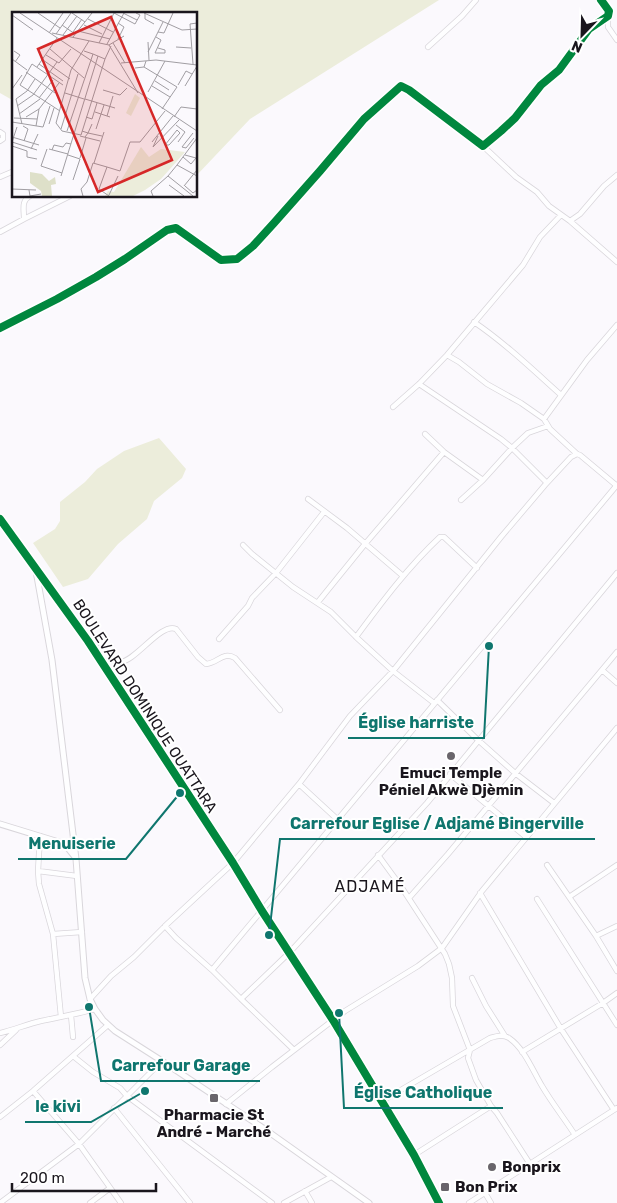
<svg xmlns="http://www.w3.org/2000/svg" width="617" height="1203" viewBox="0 0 617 1203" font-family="Rubik,sans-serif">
  <rect width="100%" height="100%" fill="#fbf9fd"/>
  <!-- green -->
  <path fill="#eceddb" d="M0,0H439L250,119L196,176V14H14V101L0,93Z
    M159,438L186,469L182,478L154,501L147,519L118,544L88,579L63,587L33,543L55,529L60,521V502L85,482L97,469L124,451Z"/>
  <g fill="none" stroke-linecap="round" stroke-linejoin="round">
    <defs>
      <path id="minor" d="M608,16V27L617,40
        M428,47L462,16L476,0
        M0,132L3,134V139L0,141
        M483,146L516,177L537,192L549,206L570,221L580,214L604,186L617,175
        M0,177L14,171
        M24,219C24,209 21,201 30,196
        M570,221L617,262
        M0,232L24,219L70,196
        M474,322C505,343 533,370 561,395
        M0,328L57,299L96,277L125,259L167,230L176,228L221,260L237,259L253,246L274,223L320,171L364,119L401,86L409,90L483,146L501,131L515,118L541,85L559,70L589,29L608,16L609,11L601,0
        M447,355L459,362L487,384L521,403L544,419L550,429L577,454
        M419,384L501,439L512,448L528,433L548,426
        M393,407L419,384L447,355L523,265L540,237L561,215
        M544,419L587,360L617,325
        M425,434L444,452L483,480
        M308,499L347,528L403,576
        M461,500L483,480L512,448L547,483
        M243,545L252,554L293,587L331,612L356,637L393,671L434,703
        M318,602L365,544L444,452
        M356,637C382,602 408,567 440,537H444L477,568
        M219,639L248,606L252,598L276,573L324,512
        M88,641C100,646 107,663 120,662C135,662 161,622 176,629L198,657L206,664C218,663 223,651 235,658L280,710
        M602,670L617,683
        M437,700L478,740L515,773L554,803
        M450,774L526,837
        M299,784L337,819
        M40,836L38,871L39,884L53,934L61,1017
        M378,855L400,885L445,954L449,964L452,978L453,1006L470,1050L468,1058L476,1080L491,1106L497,1113L530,1164
        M547,865L596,936L617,971
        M38,871L77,876
        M480,893L561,1029L614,1110
        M569,897L617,865
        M409,898L448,854L617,652
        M537,899L617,1025
        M165,926L233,863L299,784L350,716L393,671L501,537L545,485L571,457L577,454L580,455L617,486
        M53,934L82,932
        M596,936L617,926
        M212,970L617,485
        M472,978L486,1006L505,1036
        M90,999L111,976L134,957L165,926L176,938L212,970L241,999
        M71,1015L73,1037
        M0,1033C14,1030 27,1024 41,1021C59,1017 77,1014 95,1009
        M0,1045L16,1030
        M294,1050L241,999L289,953L427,803L617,573
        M522,1052L603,1003L617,993
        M73,1056L93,1072L120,1088L127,1096L272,1203
        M33,1091L79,1144L121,1203
        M382,1101L490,1038C497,1036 503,1034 509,1038C524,1048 533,1071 542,1086C552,1103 564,1118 575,1135
        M226,1104L272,1067L345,1011L418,966L442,948L482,891L617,728
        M114,1108L190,1203
        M0,1117L33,1091L108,1025
        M414,1155L491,1106
        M305,1191L312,1203
        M485,1193L491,1203
        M0,1203L79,1144L162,1061
        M90,1203L110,1188
        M284,1203L331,1177
        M469,1203L617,1108"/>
      <path id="tertiary" d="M0,519L88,641L233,863L262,911L333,1020L414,1155L439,1203
        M36,571L52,660L76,859L85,978L90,999L95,1009L103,1020L115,1031L162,1061L266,1130L369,1203
        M0,824L62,843L67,847L75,857"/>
    </defs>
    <!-- minor casing -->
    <use href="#minor" stroke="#d9d6db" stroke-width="6"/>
    <!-- tertiary casing -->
    <use href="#tertiary" stroke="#d9d6db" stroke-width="7"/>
    <!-- minor -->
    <use href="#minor" stroke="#fefeff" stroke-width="4.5"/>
    <!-- tertiary -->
    <use href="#tertiary" stroke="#fefeff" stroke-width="5"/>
    <defs>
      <path id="cycleway" d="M0,328L57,299L96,277L125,259L167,230L176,228L221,260L237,259L253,246L274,223L320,171L364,119L401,86L409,90L483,146L501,131L515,118L541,85L559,70L589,29L608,16L609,11L601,0
        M0,519L88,641L233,863L262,911L333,1020L414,1155L439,1203"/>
    </defs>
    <!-- cycleway casing -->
    <use href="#cycleway" stroke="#fff" stroke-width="11"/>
    <!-- cycleway -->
    <use href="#cycleway" stroke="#00873e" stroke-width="8"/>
  </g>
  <!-- markers -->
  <g fill="#69656b" stroke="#fff" stroke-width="2">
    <circle cx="451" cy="756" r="5"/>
    <rect x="209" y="1093" width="10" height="10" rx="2.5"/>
    <circle cx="492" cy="1167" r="5"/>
    <rect x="440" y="1182" width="10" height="10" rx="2.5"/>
  </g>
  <g text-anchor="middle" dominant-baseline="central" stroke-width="4" stroke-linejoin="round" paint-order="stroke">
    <!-- street labels -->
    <g font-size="15" fill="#1a161d" stroke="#fff">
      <text transform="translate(145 706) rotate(57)">BOULEVARD DOMINIQUE OUATTARA</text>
    </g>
    <!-- poi labels -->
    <g font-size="15" font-weight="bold" fill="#1a161d" stroke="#fff">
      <text x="451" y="773">Emuci Temple<tspan x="451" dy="17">Péniel Akwè Djèmin</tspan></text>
      <text x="214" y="1115">Pharmacie St<tspan x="214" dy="17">André - Marché</tspan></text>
      <text x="502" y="1167" text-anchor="start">Bonprix</text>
      <text x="455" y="1187" text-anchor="start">Bon Prix</text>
    </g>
    <!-- neighbourhood labels -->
    <g font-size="16" letter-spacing="1" fill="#1a161d" stroke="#fff">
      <text x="370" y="886">ADJAMÉ</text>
    </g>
  </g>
  <!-- overview -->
  <g transform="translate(12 12)">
    <rect width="185" height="185" fill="#fbf9fd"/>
    <path d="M123,82L128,86L119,104L114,101ZM129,135L137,145L149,137L173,140L149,167L133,178L121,184H93L96,179L102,180Z" fill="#eceddb"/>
    <path d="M18,160L30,162L37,169L43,165L44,172L39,173L40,184H30L29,179L18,171Z" fill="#dee0c9"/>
    <path fill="none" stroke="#a19ea3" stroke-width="1" d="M8,1L38,21M26,1L48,16M60,1L73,10M102,1L123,12L128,3L124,1M111,1L125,8M132,1L170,18L185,17M133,1V7L142,12M0,3L21,18M76,7L101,20M50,13L63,22M72,13L90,22M66,19L98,27M61,20L70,7M146,20L152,21L161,1M37,21L51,1M38,21L185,119M40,21L97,33L126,81M44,22L59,1M51,23L65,4M61,25L80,1M144,25L149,28L143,41H153V38L146,36M106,27L112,15L106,11M77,29L59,58L44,111L50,119L69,123L93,47M136,30L137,48M87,31L102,1M101,31L113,51M95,32L112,1M97,33L112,24M164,35L179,36M38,37L72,66M2,39L8,43L3,50M136,40L151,10M81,42L93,47L99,34M34,43L47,51L59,37M0,47L15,58M31,48L58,67M109,51L144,48L185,53M27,52L51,69M181,52L178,12L185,11M25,55L45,26M132,55L165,75L150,97M123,56L132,55L134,49M14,60L43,81M143,69L157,78M166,73L174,59L180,62M140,74L158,85M173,74L185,54M0,77L10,63M91,78L108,83L115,76M136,80L153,49M53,81L72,87M27,86L41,68M73,87L103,96M5,94L21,83L45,50M48,99L8,73L20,52L51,73M83,100L98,105M7,102L28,87M95,104L101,84M14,105L27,97M74,105L80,107L85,91M162,105L169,95L185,97M2,106L25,107M0,110L31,115L38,94M10,112L4,87L15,79L23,67M37,112L42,96M164,113L173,120L166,130M11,114L16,117L12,129M24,114L27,97L47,71M49,117L66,62M84,117L92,93M165,118L168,121L157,133H153ZM55,119L81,42L72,39M70,119L76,121L80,112M181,121L170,135L174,136L182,126M68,124L88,129M146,124L141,135L167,108M0,125L27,133M73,125L76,121L90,124M185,126L165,153L185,164M0,130L25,138M0,130L5,115M140,130L161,104M0,134L15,139V145L25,147M19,137L26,122M35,137L29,154L50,161M37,137L56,142M40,138L42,133L51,135L54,131L59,132M56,143L68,147L61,168M171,145L179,152L184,146L173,143M68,146L74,126M82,151L92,120M165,153L156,164L181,184M49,164L86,44M157,173L172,184M172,174L185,158M173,174L181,181L185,178M0,177L24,178M17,178L18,184L29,182M97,183L106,164M71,184L69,177L75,170L81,151L95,155M97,184L87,177L95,155L108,159L118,130H128L153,99M141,184L139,179L156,164"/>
    <path fill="#d62828" fill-opacity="0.15" stroke="#d62828" stroke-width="2.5" d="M99,5L160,148L86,180L26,37Z"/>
    <rect width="185" height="185" fill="none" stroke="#1a161d" stroke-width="2.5"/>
  </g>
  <!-- callouts -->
  <path fill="none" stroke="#0f766e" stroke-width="2" d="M489 646L484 738H348M269 935L280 839H595M180 793L126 859H18M89 1007L101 1081H260M339 1013L344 1108H503M145 1091L91 1122H25"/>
  <g fill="#0f766e" stroke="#fff" stroke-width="2">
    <circle cx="489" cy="646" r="5"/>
    <circle cx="269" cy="935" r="5"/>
    <circle cx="180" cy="793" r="5"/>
    <circle cx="89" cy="1007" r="5"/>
    <circle cx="339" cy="1013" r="5"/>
    <circle cx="145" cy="1091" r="5"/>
  </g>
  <g font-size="16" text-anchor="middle" font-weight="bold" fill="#0f766e" stroke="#fff" stroke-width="4" stroke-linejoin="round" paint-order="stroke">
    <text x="416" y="728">Église harriste</text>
    <text x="437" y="829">Carrefour Eglise / Adjamé Bingerville</text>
    <text x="72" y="849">Menuiserie</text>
    <text x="181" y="1071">Carrefour Garage</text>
    <text x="423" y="1098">Église Catholique</text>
    <text x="58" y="1112">le kivi</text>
  </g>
  <!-- north arrow -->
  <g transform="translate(582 35) rotate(203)" stroke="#ffffff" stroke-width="4" paint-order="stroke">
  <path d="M0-4L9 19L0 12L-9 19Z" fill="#1a161d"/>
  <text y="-8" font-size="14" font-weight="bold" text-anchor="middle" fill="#1a161d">N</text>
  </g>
  <!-- scale -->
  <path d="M12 1183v8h144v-8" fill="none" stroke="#1a161d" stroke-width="2.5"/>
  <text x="20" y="1183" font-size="15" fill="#1a161d" stroke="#ffffff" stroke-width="4" paint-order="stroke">200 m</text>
</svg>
